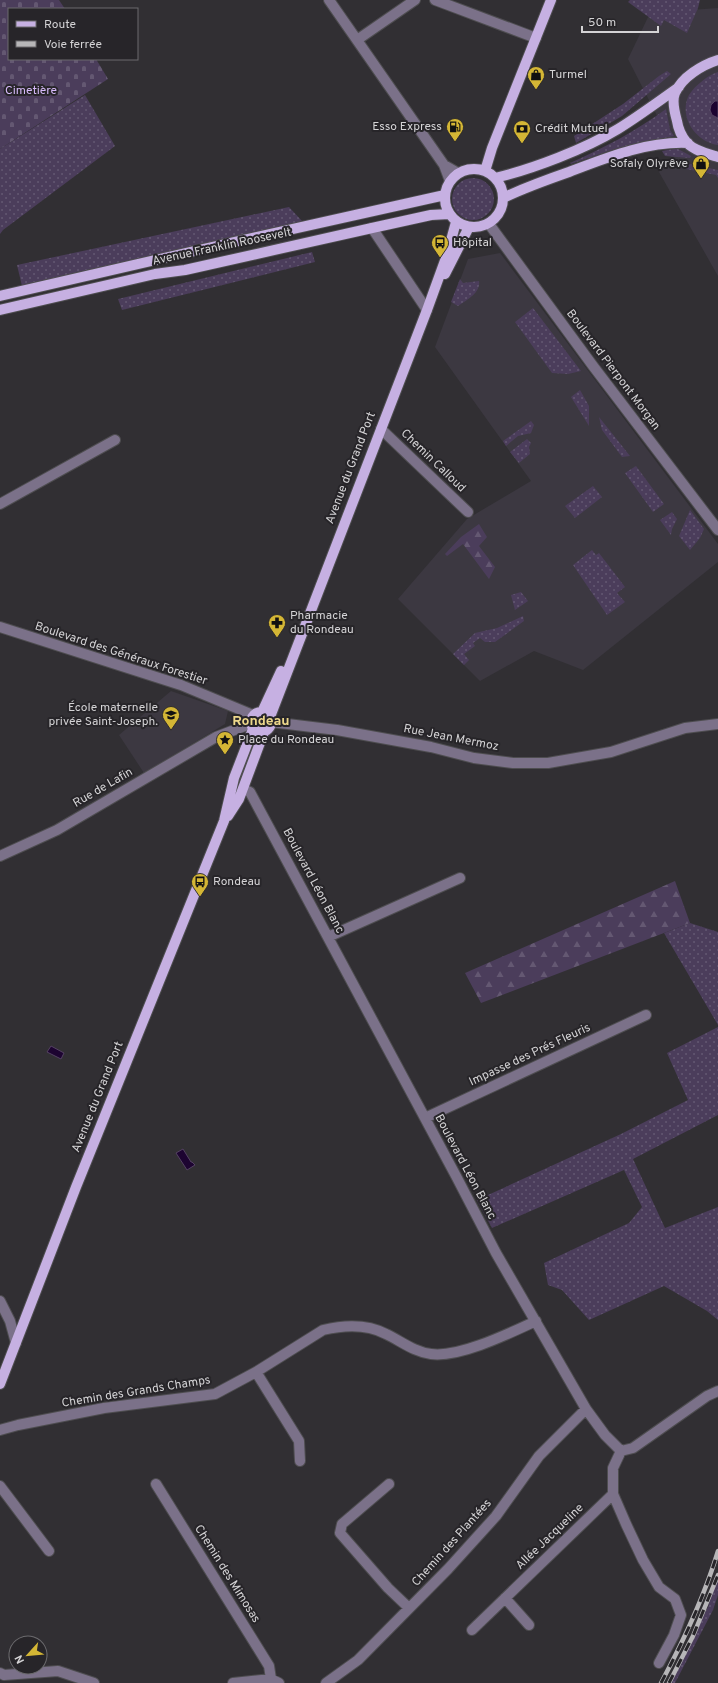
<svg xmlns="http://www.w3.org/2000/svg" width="718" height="1683" viewBox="0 0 718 1683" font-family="Overpass,sans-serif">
  <defs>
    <pattern id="grass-dots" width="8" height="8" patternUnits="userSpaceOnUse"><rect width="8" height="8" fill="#4b3d5b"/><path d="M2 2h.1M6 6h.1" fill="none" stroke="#645872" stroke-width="1.8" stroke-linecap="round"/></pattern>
    <pattern id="forest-firs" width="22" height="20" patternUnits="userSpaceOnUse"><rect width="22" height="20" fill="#4b3d5b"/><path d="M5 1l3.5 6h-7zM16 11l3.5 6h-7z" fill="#645872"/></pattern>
    <pattern id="cemetery-stones" width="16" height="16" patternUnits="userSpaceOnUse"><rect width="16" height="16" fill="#4b3d5b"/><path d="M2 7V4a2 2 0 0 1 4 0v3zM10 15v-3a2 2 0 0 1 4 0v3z" fill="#645872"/></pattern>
  </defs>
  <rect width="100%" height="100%" fill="#312f33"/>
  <!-- built -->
  <path fill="#3c3841" d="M718,8V276L659,172L675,151L628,59L650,13Z
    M500,253L718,544V562L583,670L534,651L480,681L398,599L467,519L531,481L435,347L468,259Z
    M171,691L228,711L225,724L144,773L119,735Z"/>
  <!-- grass -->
  <path fill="url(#grass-dots)" d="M630,0H700L698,8L687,33L664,20L661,26L628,2Z
    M667,71L671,74L622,116L576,143L574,136L623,104L659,76Z
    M718,72V145C697,142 679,119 688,97C693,87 708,75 718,72Z
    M85,95L115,146L3,230L0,234V149Z
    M666,109L670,130L674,136L615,149L571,164L570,163C604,148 636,131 666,109Z
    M673,149H678L691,156L690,158L665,156L662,151Z
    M668,159L718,170V178L716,175L667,165Z
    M452 199a21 21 0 1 1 42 0a21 21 0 1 1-42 0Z
    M289,207L303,222L22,286L17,265Z
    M312,252L315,262L122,310L118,299Z
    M460,279L463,283L479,281C481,293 466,300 458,306L451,302Z
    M533,308L581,371L568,374L552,373L515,322Z
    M580,390L589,406V426L571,397Z
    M599,417L630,456L622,457L602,430Z
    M531,421L534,425L531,433L518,436L506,446L503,441Z
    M527,439L531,443L529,447L530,454L519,463L510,452Z
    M636,466L664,504L653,512L625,473Z
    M593,486L602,497L575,518L565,506Z
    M690,510L704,529L700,538L690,550L679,536Z
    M672,512L677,519L672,529L671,535L660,520Z
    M592,550L596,555L599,553L625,587L617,593L625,602L607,615L573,565Z
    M521,592L528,601L515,610L511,595Z
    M523,616L524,621L495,642H485L480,638L473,643L475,646L464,654L469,660L464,665L453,654L475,633L497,628Z
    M690,923L718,932V1025L664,933Z
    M718,1027V1115L633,1159L665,1228L718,1207V1320L707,1311L664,1286L589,1320L562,1290L548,1285L544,1263L629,1223L642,1207L624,1170L492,1228L477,1200L621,1134L688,1100L667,1053Z
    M718,1574V1595L713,1610L675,1683H667L708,1607Z"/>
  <!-- forest -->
  <path fill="url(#forest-firs)" d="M479,524L487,537L479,546L495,567L489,579L463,544L447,556L445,554L461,537Z
    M675,881L690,923L481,1003L465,973Z"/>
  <!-- cemetery -->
  <path fill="url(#cemetery-stones)" d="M0,0H59L65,9H9V59H96L108,79L0,149Z"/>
  <!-- water -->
  <path fill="#1d0431" stroke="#544262" d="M715,101H718V118L712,115L710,110L711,105Z
    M51,1046L64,1053L61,1059L47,1052Z
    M183,1149L191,1162H192L195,1165L187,1170L176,1153Z"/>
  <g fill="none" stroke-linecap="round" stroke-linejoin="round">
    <defs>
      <path id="minor" d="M329,0L444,165L450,181
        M435,0L536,38
        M357,40L415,0
        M444,165L458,173
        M489,224L593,366L718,530
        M372,228L427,310
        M381,429L468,512
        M0,504L115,440
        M0,627L181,685L253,715
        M271,722L337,730L431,747L474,758L513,763H548L611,752L685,728L718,724
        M243,789L250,792L456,1176L496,1253L586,1409L605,1435L621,1451L633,1448L707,1396L718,1391
        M0,856L57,830L216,737L250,724
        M328,937L460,878
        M425,1118L646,1015
        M0,1301L10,1321L16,1343
        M256,1372L299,1441L300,1461
        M0,1430L18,1425L104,1408L215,1394L256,1372L323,1330C344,1325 367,1324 386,1334C401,1341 414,1352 431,1354C459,1358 510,1333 536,1321
        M621,1451L613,1468V1494L626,1524L643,1560L659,1587L675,1599L681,1615L674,1635L659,1663
        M156,1484L269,1666L271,1679
        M389,1484L342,1524L340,1533L388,1588L409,1608
        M0,1486L49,1551
        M505,1598L529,1625
        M472,1630L613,1494
        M0,1673L4,1675L58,1671L94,1683
        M233,1683L271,1679L279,1683
        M326,1683L358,1660L448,1569L496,1516L539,1456L586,1409"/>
      <path id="major" d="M718,60C702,65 682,77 675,93C672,100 675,114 677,121C678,128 682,137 687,143C695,151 708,154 718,157
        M445 198a29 29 0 1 1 58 0a29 29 0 1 1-58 0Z
        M485,171L492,148L551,0
        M495,178C533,169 585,149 618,129C639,116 659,101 679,87
        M503,198C524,188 546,180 569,172C606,158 647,141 688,143
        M445,274L469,227
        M0,296L203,249L445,195
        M0,310L155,274L185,270L372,228L431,215L449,214
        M251 722a10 10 0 1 1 20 0a10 10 0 1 1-20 0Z
        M262,712L281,671
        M270,717L427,310L447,255L456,222
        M228,816L239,799L264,732
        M0,1384L76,1187L224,821L234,778L253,729"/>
    </defs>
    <!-- minor casing -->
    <use href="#minor" stroke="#4e4d50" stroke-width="12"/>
    <!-- major casing -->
    <use href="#major" stroke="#4e4d50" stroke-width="12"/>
    <!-- minor -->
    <use href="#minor" stroke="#7b7189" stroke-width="10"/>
    <!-- major -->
    <use href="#major" stroke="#c6b0e2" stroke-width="10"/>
    <defs>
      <path id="rail" d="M661,1683C684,1640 704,1598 718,1551
        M669,1683L693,1636L718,1575"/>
    </defs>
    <!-- rail casing -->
    <use href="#rail" stroke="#b7b6b8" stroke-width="4.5"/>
    <!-- rail -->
    <use href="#rail" stroke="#272529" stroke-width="3" stroke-dasharray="9" stroke-linecap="butt"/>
  </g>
  <!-- icons -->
  <defs>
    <symbol id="shop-pin" viewBox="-11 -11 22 30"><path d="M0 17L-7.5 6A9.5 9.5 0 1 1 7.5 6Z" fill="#d4b635" stroke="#272529"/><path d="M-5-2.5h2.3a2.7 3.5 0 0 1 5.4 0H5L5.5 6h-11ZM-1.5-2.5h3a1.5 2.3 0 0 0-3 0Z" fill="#111"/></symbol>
    <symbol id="fuel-pin" viewBox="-11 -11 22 30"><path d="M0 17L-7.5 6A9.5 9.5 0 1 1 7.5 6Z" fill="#d4b635" stroke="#272529"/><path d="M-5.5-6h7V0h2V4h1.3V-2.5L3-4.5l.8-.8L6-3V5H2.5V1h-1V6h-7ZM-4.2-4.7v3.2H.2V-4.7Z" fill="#111"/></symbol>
    <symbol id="bank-pin" viewBox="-11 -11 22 30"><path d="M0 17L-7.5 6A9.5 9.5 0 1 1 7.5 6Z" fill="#d4b635" stroke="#272529"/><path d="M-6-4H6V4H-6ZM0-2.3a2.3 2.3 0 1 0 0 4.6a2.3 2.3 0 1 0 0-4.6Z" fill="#111"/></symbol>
    <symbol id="bus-pin" viewBox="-11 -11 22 30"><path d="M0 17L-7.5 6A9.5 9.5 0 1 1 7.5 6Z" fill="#d4b635" stroke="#272529"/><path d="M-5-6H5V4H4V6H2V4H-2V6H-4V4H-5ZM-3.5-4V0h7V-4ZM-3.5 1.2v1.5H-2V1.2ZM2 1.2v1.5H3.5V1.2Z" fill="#111"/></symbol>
    <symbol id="pharmacy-pin" viewBox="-11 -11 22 30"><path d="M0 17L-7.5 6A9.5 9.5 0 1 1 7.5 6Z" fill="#d4b635" stroke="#272529"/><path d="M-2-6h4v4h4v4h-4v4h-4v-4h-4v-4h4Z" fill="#111"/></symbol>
    <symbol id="school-pin" viewBox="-11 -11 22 30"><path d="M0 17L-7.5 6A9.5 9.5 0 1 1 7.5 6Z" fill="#d4b635" stroke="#272529"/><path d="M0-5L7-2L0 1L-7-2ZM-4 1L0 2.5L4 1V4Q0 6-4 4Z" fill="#111"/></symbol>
    <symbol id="sight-pin" viewBox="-11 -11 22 30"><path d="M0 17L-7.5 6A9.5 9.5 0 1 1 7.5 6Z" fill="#d4b635" stroke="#272529"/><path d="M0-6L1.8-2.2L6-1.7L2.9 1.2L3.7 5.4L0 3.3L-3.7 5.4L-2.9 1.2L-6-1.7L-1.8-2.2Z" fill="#111"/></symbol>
  </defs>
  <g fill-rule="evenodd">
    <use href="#shop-pin" x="526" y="65" width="20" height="27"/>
    <use href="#fuel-pin" x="445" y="117" width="20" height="27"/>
    <use href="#bank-pin" x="512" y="119" width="20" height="27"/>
    <use href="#shop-pin" x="691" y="154" width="20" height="27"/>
    <use href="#bus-pin" x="430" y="233" width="20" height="27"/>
    <use href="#pharmacy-pin" x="267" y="613" width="20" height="27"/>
    <use href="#school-pin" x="161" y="705" width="20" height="27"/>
    <use href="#sight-pin" x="215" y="730" width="20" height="27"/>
    <use href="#bus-pin" x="190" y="872" width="20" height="27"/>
  </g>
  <g text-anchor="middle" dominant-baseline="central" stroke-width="4" stroke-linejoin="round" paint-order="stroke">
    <!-- poi labels -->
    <g font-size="12" fill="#d4d3d5" stroke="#272529" text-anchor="start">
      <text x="549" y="75">Turmel</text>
      <text x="442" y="127" text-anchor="end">Esso Express</text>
      <text x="535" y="129">Crédit Mutuel</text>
      <text x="688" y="164" text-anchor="end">Sofaly Olyrêve</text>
      <text x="453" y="243">Hôpital</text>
      <text x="290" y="616">Pharmacie<tspan x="290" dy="14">du Rondeau</tspan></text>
      <text x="158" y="708" text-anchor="end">École maternelle<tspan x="158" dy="14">privée Saint-Joseph.</tspan></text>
      <text x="238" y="740">Place du Rondeau</text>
      <text x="213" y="882">Rondeau</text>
    </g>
    <!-- park labels -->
    <g font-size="12" fill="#d7bafa" stroke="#272529">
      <text x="31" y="91">Cimetière</text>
    </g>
    <!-- street labels -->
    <g font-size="12" fill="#d4d3d5" stroke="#272529">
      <text transform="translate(222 247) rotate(-12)">Avenue Franklin Roosevelt</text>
      <text transform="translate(613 370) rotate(53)">Boulevard Pierpont Morgan</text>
      <text transform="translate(433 461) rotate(44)">Chemin Calloud</text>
      <text transform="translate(351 468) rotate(-69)">Avenue du Grand Port</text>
      <text transform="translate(121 654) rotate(18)">Boulevard des Généraux Forestier</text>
      <text transform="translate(451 738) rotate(11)">Rue Jean Mermoz</text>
      <text transform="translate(103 788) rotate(-30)">Rue de Lafin</text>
      <text transform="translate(313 881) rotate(62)">Boulevard Léon Blanc</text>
      <text transform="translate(530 1055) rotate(-25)">Impasse des Prés Fleuris</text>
      <text transform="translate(98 1097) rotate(-68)">Avenue du Grand Port</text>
      <text transform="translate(465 1167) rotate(62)">Boulevard Léon Blanc</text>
      <text transform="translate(136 1392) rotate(-9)">Chemin des Grands Champs</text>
      <text transform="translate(550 1537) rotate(-44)">Allée Jacqueline</text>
      <text transform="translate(452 1543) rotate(-48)">Chemin des Plantées</text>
      <text transform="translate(227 1574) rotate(58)">Chemin des Mimosas</text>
    </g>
    <!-- quarter labels -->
    <g font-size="14" font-weight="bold" fill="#edd88b" stroke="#272529">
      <text x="261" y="721">Rondeau</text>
    </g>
  </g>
  <!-- legend -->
  <rect x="8" y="8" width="130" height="52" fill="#272529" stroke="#6c6b6e"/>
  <rect x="16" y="21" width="20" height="6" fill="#c6b0e2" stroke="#6c6b6e"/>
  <text x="44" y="28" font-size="12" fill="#d4d3d5">Route</text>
  <rect x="16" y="41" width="20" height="6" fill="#b7b6b8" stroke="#6c6b6e"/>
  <text x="44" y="48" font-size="12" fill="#d4d3d5">Voie ferrée</text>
  <!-- north arrow -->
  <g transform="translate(28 1655) rotate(243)"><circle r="19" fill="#272529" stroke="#6c6b6e"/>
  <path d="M0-3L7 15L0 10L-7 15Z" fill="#d4b635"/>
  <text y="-6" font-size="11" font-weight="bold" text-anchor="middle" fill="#d4d3d5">N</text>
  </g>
  <!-- scale -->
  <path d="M582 26v6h76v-6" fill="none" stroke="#d4d3d5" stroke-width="2"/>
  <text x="588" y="26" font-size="12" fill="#d4d3d5" stroke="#272529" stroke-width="3" paint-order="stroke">50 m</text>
</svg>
